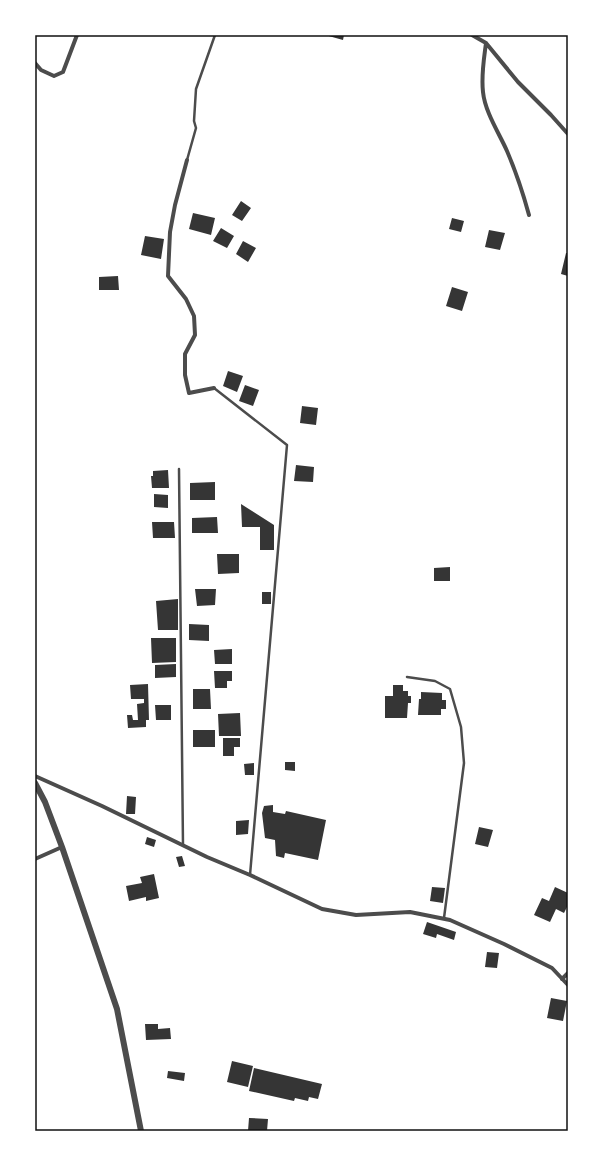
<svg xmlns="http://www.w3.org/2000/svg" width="603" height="1166" viewBox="0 0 603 1166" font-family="'Playfair Display',serif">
  <rect width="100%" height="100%" fill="#fff"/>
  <!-- building -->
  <path fill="#353535" d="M325,35H344L343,40Z
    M241,201L251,208L242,221L232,215Z
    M193,213L215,218L211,235L189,229Z
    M452,218L464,221L461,232L449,229Z
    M221,228L234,236L227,248L213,241Z
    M489,230L505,233L500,250L485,247Z
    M145,236L164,239L161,259L141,255Z
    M243,241L256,248L248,262L236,254Z
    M566,253H568V276L561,274Z
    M118,276L119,290H99V277Z
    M452,287L468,292L462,311L446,306Z
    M228,371L243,376L237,392L223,386Z
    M245,385L259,390L253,406L239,401Z
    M302,406L318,408L316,425L300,423Z
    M296,465L314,467L313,482L294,481Z
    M168,470L169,488H152L151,476H153V471Z
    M215,482V500H190V483Z
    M154,494L168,495V508L154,507Z
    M241,504L274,525V550H260V527H242Z
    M217,517L218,533H192V518Z
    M152,522H174L175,538H153Z
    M217,554H239V573L218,574Z
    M450,567V581H434V568Z
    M195,589H216L215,605L197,606Z
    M262,592H271V604H262Z
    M178,599V630H158L156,601Z
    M189,624L209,625V641L189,640Z
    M151,638H176V662L152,663Z
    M232,649V664H215L214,650Z
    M176,664V677L155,678V665Z
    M214,671H232V681H227V688H215Z
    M148,684L149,720H146V727L128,728L127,715H132L133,720H138L137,704L144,703V699H131L130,685Z
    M393,685H403V691H408V696H411V703H408L407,718H385V696H393Z
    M193,689H210L211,709H193Z
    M421,692L442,693V700H446V709H441V715H418L419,699H421Z
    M155,705H171V720H156Z
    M240,713L241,736H219L218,714Z
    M193,730H215V747H193Z
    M223,738H240V747H234V756H223Z
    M285,762H295V771L285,770Z
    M254,763V775H245L244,764Z
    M127,796L136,797L135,814H126Z
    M273,805V812L285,814L286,811L326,820L318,860L285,853L284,858L276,856L275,840L265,838L262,813L264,806Z
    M249,820L248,834L236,835V821Z
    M479,827L493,830L488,847L475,844Z
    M147,837L156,840L154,847L145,844Z
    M182,856L185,866L179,867L176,857Z
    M154,874L159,898L146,901V897L129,901L126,886L142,883L140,877Z
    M432,887L445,888L443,903L430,901Z
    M555,887L568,893V905L564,913L556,909L550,922L534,915L542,898L549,901Z
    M427,922L456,932L454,940L437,934L436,938L423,934Z
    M487,952L499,953L497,968L485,967Z
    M551,998L567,1001L563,1021L547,1018Z
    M145,1024H158V1029L170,1028L171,1039L146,1040Z
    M232,1061L253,1066L248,1087L227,1082Z
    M254,1068L322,1084L318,1099L309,1097L308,1101L295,1098L294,1101L249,1091Z
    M168,1071L185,1073L184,1081L167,1078Z
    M249,1118L268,1119L267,1131H248Z"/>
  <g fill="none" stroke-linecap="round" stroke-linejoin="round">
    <!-- service -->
    <path stroke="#4c4c4c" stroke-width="2.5" d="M187,160L196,128L194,121L196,89L215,35
      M214,388L287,445L250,875
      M179,469L183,845
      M407,677L435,681L450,689L461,727L464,763L444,918"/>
    <!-- minor -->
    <path stroke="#4c4c4c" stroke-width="4" d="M472,35L486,43L518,82L551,115L568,134
      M486,43C484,59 481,75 483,92C485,112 499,133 507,151C516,172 523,193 529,215
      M35,63L41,70L54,76L63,72L77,35
      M187,160L175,205L170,232L168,276L186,299L194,316L195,335L185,354V375L189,393L214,388
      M35,776L102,806L207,857L250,875L322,909L356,915L410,912L450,920L504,944L552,968L568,985
      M35,859L62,847
      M562,979L568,973"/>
    <!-- tertiary -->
    <path stroke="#4c4c4c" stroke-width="6" d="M35,783L45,802L62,847L117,1009L141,1131"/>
  </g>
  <!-- border -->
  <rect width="603" height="1166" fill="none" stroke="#ffffff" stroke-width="72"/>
  <rect x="36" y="36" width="531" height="1094" fill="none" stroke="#111" stroke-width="1.5"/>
</svg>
